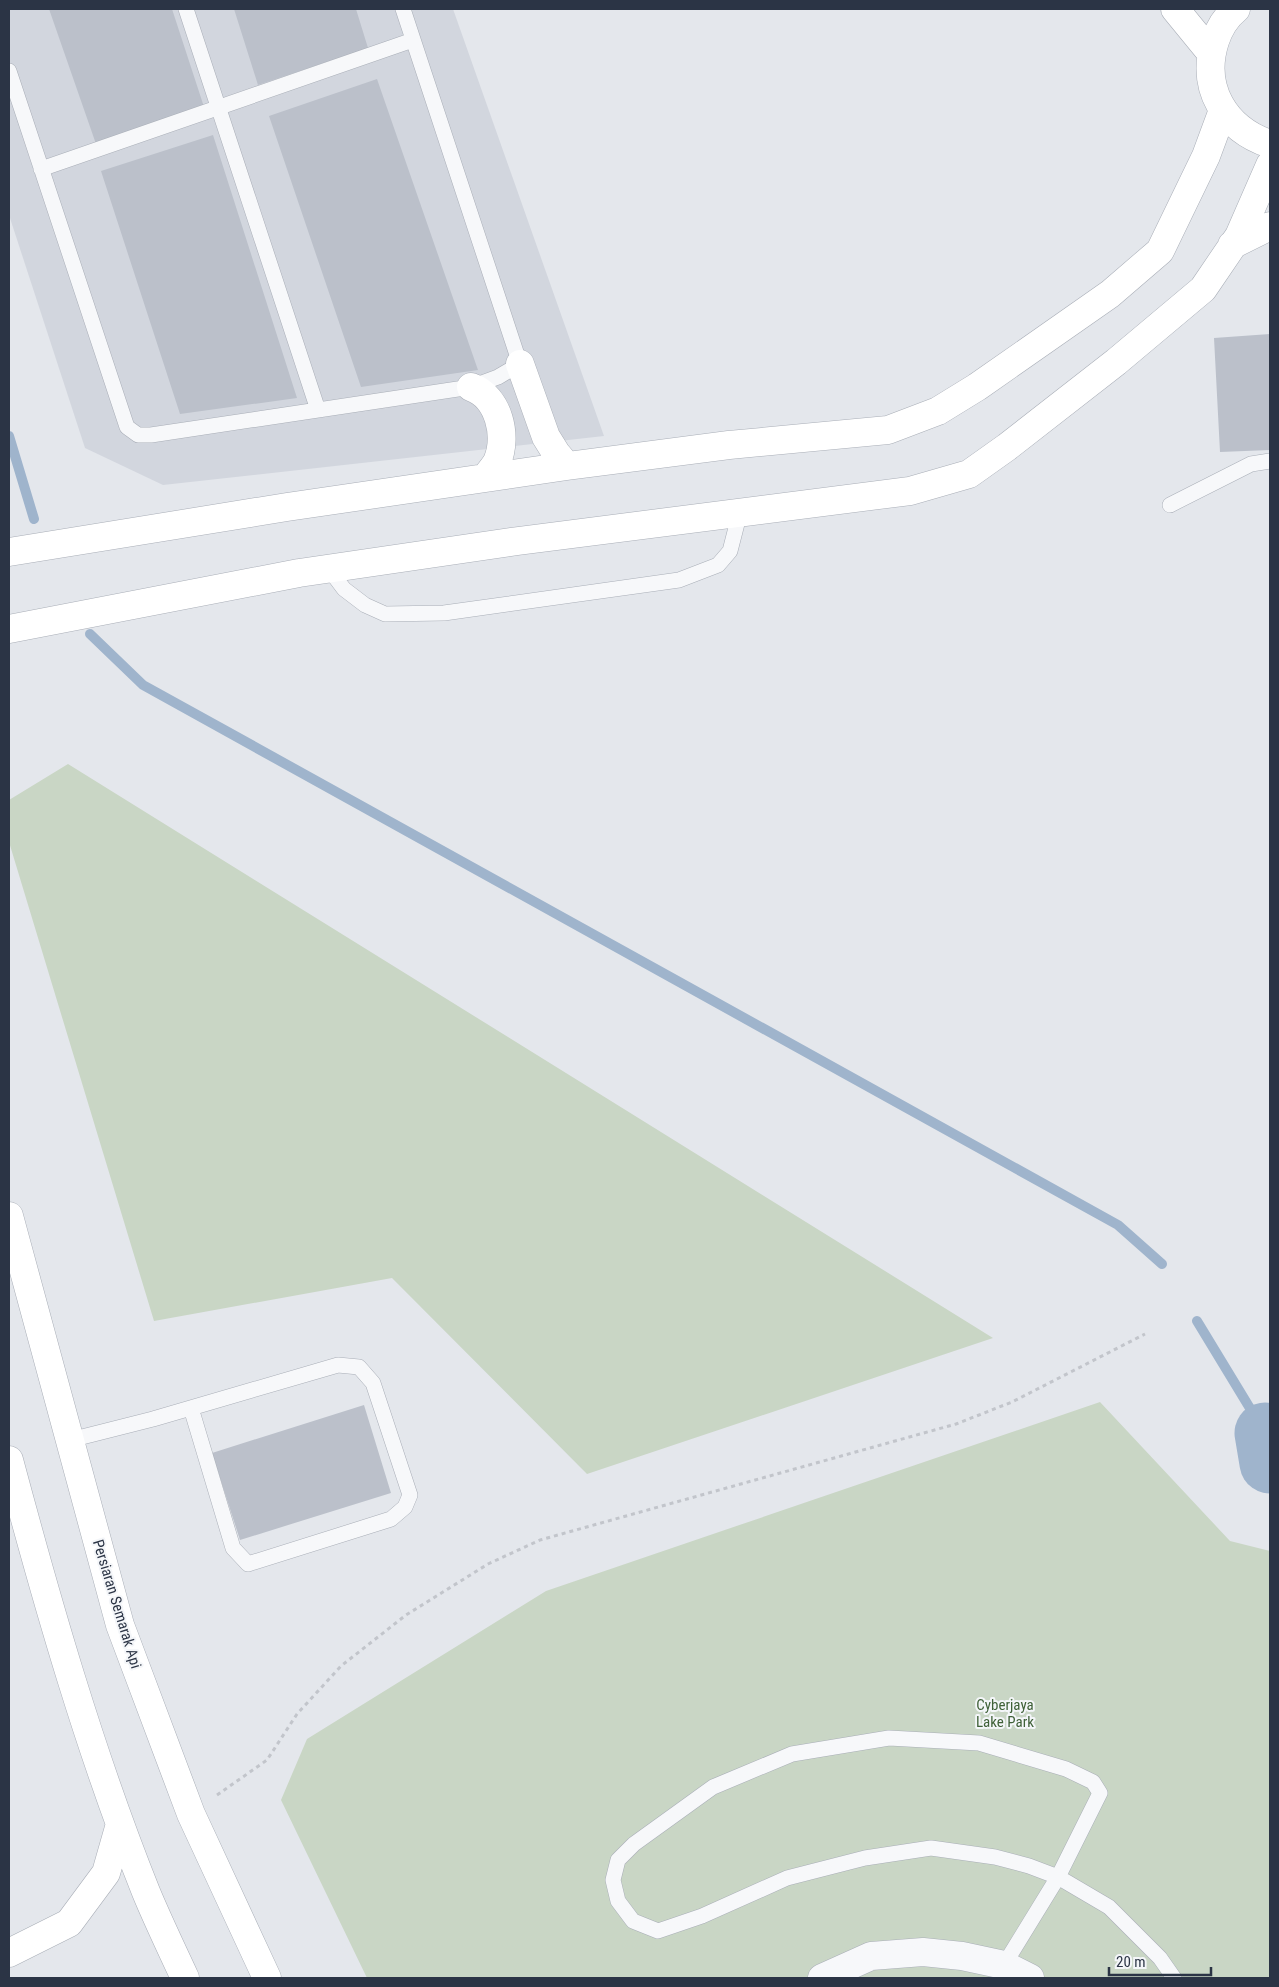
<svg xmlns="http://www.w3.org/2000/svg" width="1279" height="1987" viewBox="0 0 1279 1987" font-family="'Roboto Condensed',sans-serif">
  <rect width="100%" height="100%" fill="#e4e7ec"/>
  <!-- built -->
  <path fill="#d2d6de" d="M9,9H453L604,436L163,485L85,448L9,215Z"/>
  <!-- green -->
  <path fill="#c9d6c5" d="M68,764L993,1338L587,1474L392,1278L154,1321L9,842V800Z
    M1100,1402L1230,1541L1270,1551V1978H367L281,1800L307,1739L546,1591Z"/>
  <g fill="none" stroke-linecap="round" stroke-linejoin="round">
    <!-- stream -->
    <path stroke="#9fb4cc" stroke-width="10" d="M9,436L34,519
      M90,634L143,685L1118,1225L1162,1264
      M1197,1321L1265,1433L1270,1436"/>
    <!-- river -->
    <path stroke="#9fb4cc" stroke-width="61" d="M1265,1433L1270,1463"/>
  </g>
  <!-- building -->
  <path fill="#bbc0ca" d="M49,9H172L204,107L96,144Z
    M234,9H356L368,48L258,85Z
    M377,79L478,370L361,387L269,116Z
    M213,135L297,398L180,414L101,171Z
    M1270,334V450L1220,452L1214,338Z
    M364,1405L391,1493L240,1540L212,1453Z"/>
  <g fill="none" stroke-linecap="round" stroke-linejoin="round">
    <defs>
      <path id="lane" d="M186,9L318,410
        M9,71L127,427L138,435H151L471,387L498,377L520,364L403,9
        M41,169L413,40
        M1170,505L1251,464L1270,461
        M329,569L344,589L365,605L385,614L444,613L679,580L718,565L730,551L740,512
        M70,1440L153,1419L338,1365L359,1367L373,1383L410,1495L405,1507L391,1519L248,1564L233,1548L191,1408
        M1004,1965L1058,1877L1100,1793L1093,1782L1066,1769L979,1743L889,1738L792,1754L713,1787L634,1844L618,1860L613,1880L618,1901L633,1921L658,1931L702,1916L787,1878L865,1858L931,1848L995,1857L1029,1866L1058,1877L1109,1907L1160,1958L1174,1978"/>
      <path id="street" d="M822,1978L871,1956L923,1952L962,1956L1004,1965L1030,1978"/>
      <path id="secondary" d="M1175,9L1211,53
        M1236,9C1226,17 1219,29 1215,41C1200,88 1225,129 1270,144
        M1232,245L1270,226
        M520,364L546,437L556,453L567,466
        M471,387C499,397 508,436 497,462C494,467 489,473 485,478
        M9,552L287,507L567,466L729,445L888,430L938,411L977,387L1110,294L1160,251L1206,156L1223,110
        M9,629L299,573L518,541L910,491L969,474L1007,447L1116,362L1203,289L1239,236L1270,165
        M9,1216L120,1625L191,1814L267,1978
        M9,1460C48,1606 90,1752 146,1892C158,1921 172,1950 185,1978
        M9,1953L69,1923L106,1873L120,1824"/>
    </defs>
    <!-- lane casing -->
    <use href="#lane" stroke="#a9aeb7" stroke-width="16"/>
    <!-- street casing -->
    <use href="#street" stroke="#a9aeb7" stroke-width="29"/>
    <!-- secondary casing -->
    <use href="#secondary" stroke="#a9aeb7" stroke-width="29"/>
    <!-- path -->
    <path stroke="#c2c5cb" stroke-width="3" stroke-dasharray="4 4" stroke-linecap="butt" d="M217,1795L267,1760L297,1714L341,1666L406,1615L488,1564L540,1540L956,1424L1012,1402L1145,1334"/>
    <!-- lane -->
    <use href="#lane" stroke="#f7f8fa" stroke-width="15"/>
    <!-- street -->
    <use href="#street" stroke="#f7f8fa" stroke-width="28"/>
    <!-- secondary -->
    <use href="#secondary" stroke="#fff" stroke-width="28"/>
  </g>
  <g text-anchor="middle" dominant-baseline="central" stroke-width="4" stroke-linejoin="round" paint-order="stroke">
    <!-- street labels -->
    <g font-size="15" fill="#2b3445" stroke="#f4f6f9">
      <text transform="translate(117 1604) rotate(73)">Persiaran Semarak Api</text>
    </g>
    <!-- park labels -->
    <g font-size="15" fill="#3f6138" stroke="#f4f6f9">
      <text x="1005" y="1705">Cyberjaya<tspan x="1005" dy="17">Lake Park</tspan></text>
    </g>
  </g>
  <!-- border -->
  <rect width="1279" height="1987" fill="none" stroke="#2b3445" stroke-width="20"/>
  <!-- scale -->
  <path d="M1109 1967v8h102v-8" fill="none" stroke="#2b3445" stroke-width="2.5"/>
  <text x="1116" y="1967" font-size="15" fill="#2b3445" stroke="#f4f6f9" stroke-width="4" paint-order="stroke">20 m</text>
</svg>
